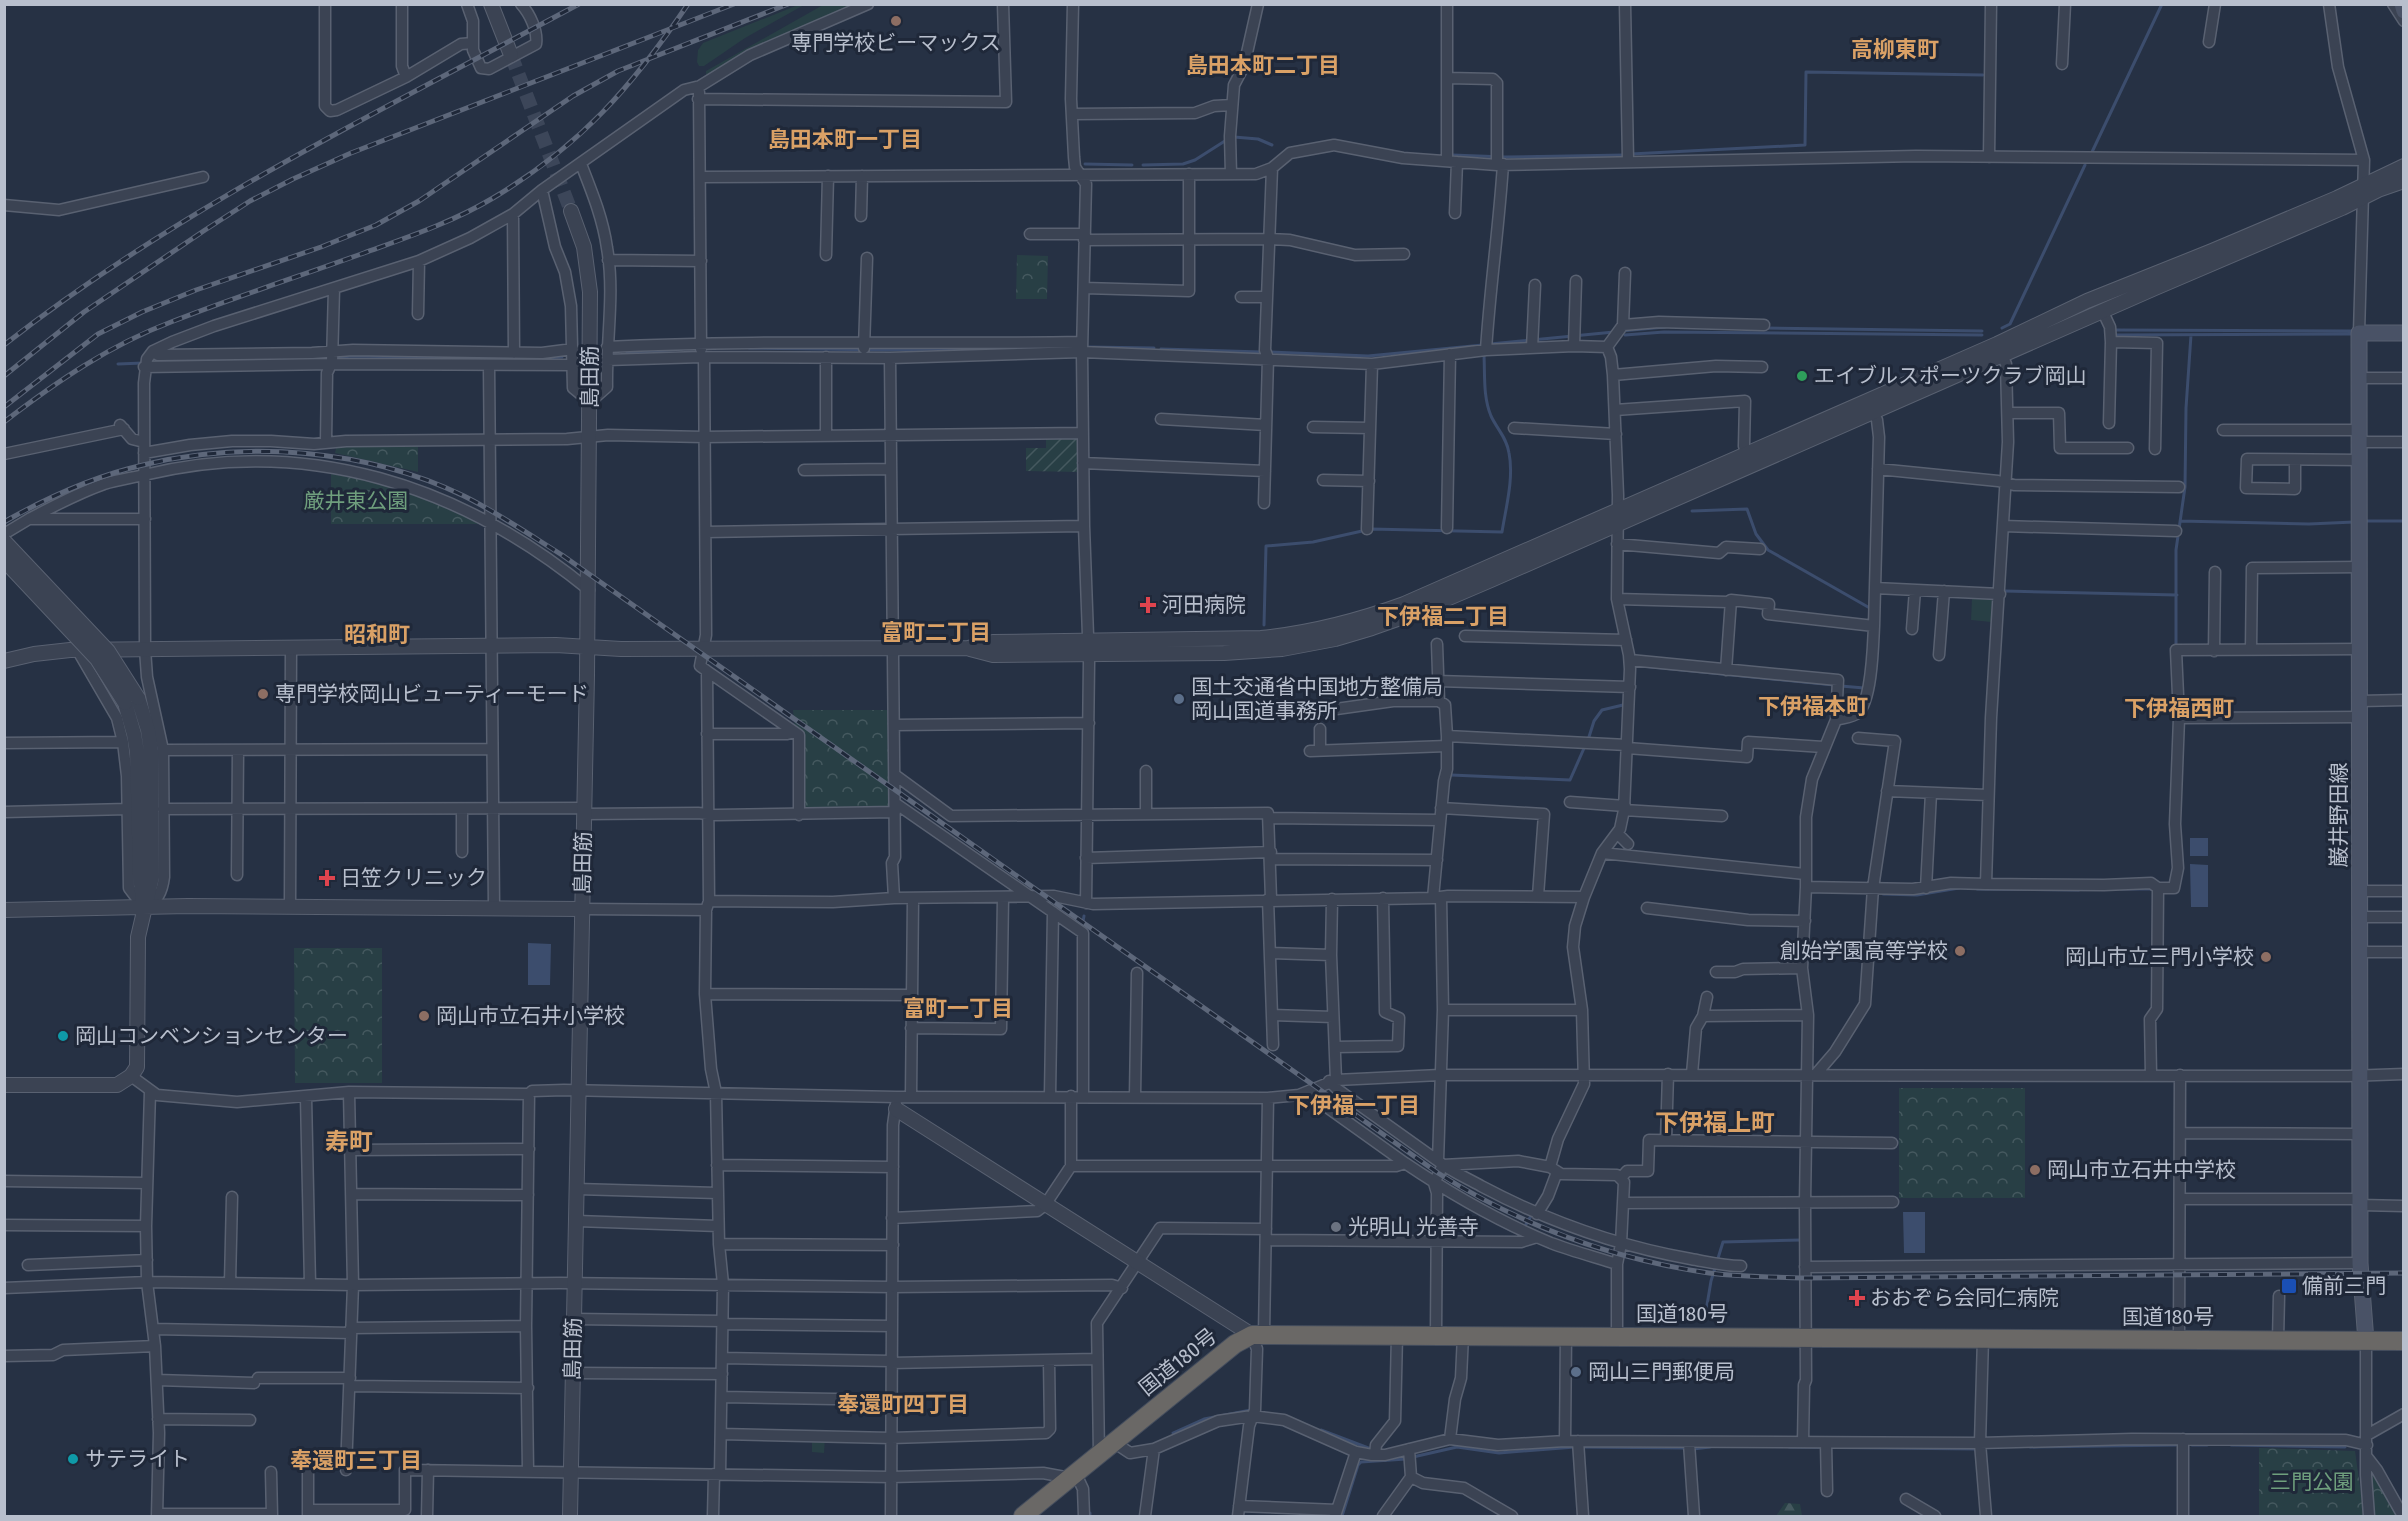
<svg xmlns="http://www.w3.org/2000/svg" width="2408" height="1521" viewBox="0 0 2408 1521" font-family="'Fira Sans Condensed','Noto Sans JP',sans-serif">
  <defs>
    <pattern id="forest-firs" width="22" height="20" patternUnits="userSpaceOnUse" patternTransform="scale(1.5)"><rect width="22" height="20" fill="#283f45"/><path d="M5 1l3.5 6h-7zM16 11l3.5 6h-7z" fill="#45595f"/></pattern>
    <pattern id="park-crowns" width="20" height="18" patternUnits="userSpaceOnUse" patternTransform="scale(1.5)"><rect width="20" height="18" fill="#283f45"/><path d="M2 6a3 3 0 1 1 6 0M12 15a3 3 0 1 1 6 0" fill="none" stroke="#45595f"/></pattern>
    <pattern id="garden-furrows" width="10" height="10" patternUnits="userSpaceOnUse" patternTransform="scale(1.5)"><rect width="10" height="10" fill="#283f45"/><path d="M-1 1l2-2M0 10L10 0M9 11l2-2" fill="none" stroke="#45595f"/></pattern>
  </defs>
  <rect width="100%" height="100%" fill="#263144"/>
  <!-- grass -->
  <path fill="#283f45" d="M798,5H804L745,38L704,66H699L697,62L698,50L703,43Z
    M823,5H861L708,76L706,74V71Z
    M1972,598L1992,599L1991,622L1971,620Z
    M812,1438H825L824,1453L812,1452Z"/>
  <!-- forest -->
  <path fill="url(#forest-firs)" d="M1785,1503L1800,1504L1802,1516H1776Z"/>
  <!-- park -->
  <path fill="url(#park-crowns)" d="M1017,255L1048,256L1047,299H1016Z
    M418,443V472L335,453L337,444Z
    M331,474C380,481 438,496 479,524H331Z
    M793,710H889L890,810H806L803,806Z
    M294,948H382V1083H295Z
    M1899,1088H2025V1198H1899Z
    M2259,1448L2355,1451L2364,1516H2259Z
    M2374,1472L2397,1516H2373L2371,1474Z"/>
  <!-- garden -->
  <path fill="url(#garden-furrows)" d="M1046,437H1080V472L1026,471V448H1046Z"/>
  <!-- water -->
  <path fill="#3c4d6d" d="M2190,838H2208V856H2190Z
    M2190,864L2208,865V907H2191Z
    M528,943L551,944L550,985H528Z
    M1903,1212H1925V1253H1904Z"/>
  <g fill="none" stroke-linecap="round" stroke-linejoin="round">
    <!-- stream -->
    <path stroke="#3c4d6d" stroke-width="3" d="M1234,137L1258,139L1272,145
      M2092,152L2162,4
      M1631,154L1805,145L1806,72L1983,75
      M1452,155L1505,157L1625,155
      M1085,164L1132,165
      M1143,165L1183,164L1195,160L1228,139
      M1765,328L1982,331
      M2002,328L2010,324L2085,165
      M2116,330L2353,331
      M1621,331L1665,327
      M1625,335L1664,332L1982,335
      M2116,335L2353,334
      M1490,344L1614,332
      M1088,347L1154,348
      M749,348L885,350L991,348
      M1161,349L1262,352
      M1268,352L1368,356L1483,345
      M627,353L682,349
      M336,358L351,356L525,359L562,357
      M118,364L143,363
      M1692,511L1747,509L1756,534L1768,550L1868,607
      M2180,521L2309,524L2354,522
      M2366,521H2404
      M2005,591L2177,595
      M1264,625L1266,546L1313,542L1371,529L1502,532C1506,507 1514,478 1509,453C1507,438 1497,429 1491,416C1483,397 1485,375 1484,356
      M2176,647V550L2185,487L2186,408L2191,335
      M1642,666L1834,685
      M1841,686L1864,688
      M1588,740L1594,721L1602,710L1623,705
      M1451,775L1570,780L1585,746
      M1977,889L2079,890
      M2121,889H2151
      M1883,894L1917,895L1959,888
      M1082,927L1084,916
      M1525,1226L1531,1216
      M1705,1317L1711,1281L1723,1242L1801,1240
      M1321,1430L1371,1449
      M1173,1433L1204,1419L1251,1410
      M2192,1445H2207
      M2231,1445L2345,1447
      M1582,1447L1686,1448
      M1789,1447L1977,1449
      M2030,1447L2176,1445
      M1693,1449L1710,1447
      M1413,1457L1457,1447L1499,1453L1575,1447
      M1090,1516V1513
      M1342,1516L1358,1465L1361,1462L1406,1459"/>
    <!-- tertiary-tunnel -->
    <path stroke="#3c4659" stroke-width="14" stroke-dasharray="14 7" stroke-linecap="butt" d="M511,55L571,211"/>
    <defs>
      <path id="minor" d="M325,4V106L330,111L337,110L406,77L461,44L473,43
        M402,4V66L406,77
        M467,4L473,21V50L481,68L489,69L536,44C538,31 530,14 521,4
        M1073,4L1071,99L1074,157L1075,167L1086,184L1082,352L1084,526L1089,663L1086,903
        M1625,4L1628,160
        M2329,4L2338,67L2364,160L2359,333
        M2393,4L2404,21
        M2209,42L2215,4
        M2062,64L2065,4
        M1448,78L1493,79L1497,83V165
        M699,92L701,349
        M698,99L1006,102L1003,4
        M1072,114L1195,113L1214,106L1232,105
        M1989,157L1991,4
        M1447,161V4
        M1231,174L1230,136L1234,85L1244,66L1258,4
        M701,177L1256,174L1272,168L1290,153L1334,145L1403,158L1497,165L1916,156L2364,160
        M542,190L555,247L565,272L571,306L573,388L590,402L607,387C606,341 615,293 607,248C603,219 592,192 581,164
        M4,205L59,210L203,177
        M1455,213L1457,162
        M513,214L514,353
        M861,216L862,176
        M1030,234H1085
        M1084,240L1268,239L1290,240L1355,255L1404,254
        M826,255L828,176
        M608,260L701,261
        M1084,288L1189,291V174
        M1241,297H1266
        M2103,312L2110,327L2111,342
        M418,314L419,261
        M1623,325L1625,273
        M1574,346L1576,281
        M607,347C766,339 924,345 1082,342
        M1607,347L1623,325L1659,322L1764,325
        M864,348L867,258
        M1532,348L1535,285
        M1486,350C1490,287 1499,227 1503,164
        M153,351L158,355L312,353L353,350L542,353L573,349
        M704,357L706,635L700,666L707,671L709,901L706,910L705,994L711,1069L716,1093L719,1244L723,1284L720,1474
        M890,358L895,857L892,863L894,898L1054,896L1093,904L1433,898L1448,896L1584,897
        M607,360L701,357L890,358L1082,352L1372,364L1486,350L1574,346L1607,347
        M489,366L494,907
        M144,367L332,364L574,365
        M1613,375L1716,366L1762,367
        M2360,378H2404
        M1615,410L1745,401L1744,446L1747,454
        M2008,413H2059L2060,448H2128
        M1161,419L1266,425
        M2109,423L2111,342L2157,343L2155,449
        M120,425L132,439L144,442
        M1313,427L1370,428
        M1514,428L1616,434
        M2223,430H2360
        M826,436V357
        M326,442L327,373L332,362L334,289
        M2359,442H2404
        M144,453L190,445L232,441H271L314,444L346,441L567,439L608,435L704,437L1083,433
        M4,454L124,429
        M2295,460V489L2246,488L2247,459L2359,460
        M1083,463L1265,471
        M1878,469L1998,481L2014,485L2179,487
        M804,470L891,469
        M1323,480L1369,481
        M1264,503L1268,358L1265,350L1272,168
        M29,519C54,506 78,493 104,484C117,480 131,478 144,475C306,435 461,485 589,590
        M2003,526L2176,531
        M1447,528L1450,354
        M1367,529L1372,364
        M706,532L1084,526
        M4,534L29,519H145
        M1617,544L1719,553L1726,547L1760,549
        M1875,588L2000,594
        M1617,599L1728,602L1731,600L1769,604L1768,614L1874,626L1879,437L1877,420L1870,405
        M1912,629L1915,590
        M1465,636L1626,640
        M1437,644L1439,701
        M2251,649L2252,568L2360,567
        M78,651L117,718L123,742L127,776L129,888L144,908C158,900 162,893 164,877L163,750L147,677L145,649L144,383L147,359L153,351L172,342L214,326L419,261L470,238L513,214L542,190L684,90L700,86L750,55L868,4
        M2214,651L2215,572
        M1939,655L1944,591
        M1630,660L1838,680L1836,720L1812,779L1806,817V887L1802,968L1808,1015L1805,1203L1806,1380L1804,1385L1803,1442
        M1726,670L1731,600
        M707,671L799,735V815
        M1438,681L1630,687
        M2360,701L2404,700
        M1315,712L1393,701H1439L1445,705L1447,736
        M2179,718L2360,717
        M1836,720C1843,718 1853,717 1858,713C1872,701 1873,645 1874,626
        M894,725L1089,723
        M707,734H787L794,732
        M4,743L123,742
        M1627,748L1747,757L1748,742L1823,747
        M1320,749V729
        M163,750L491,749
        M1310,751L1447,746
        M1146,771V814
        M895,775L951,816L1268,813L1271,899
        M1887,791L1988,795
        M1570,802L1625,806
        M895,803L1083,933V1096
        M1441,808L1544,814L1538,896
        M163,809L585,808
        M1624,810L1722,816
        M4,812L128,809
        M584,814L698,813L717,815L895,812
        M1270,818L1440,820
        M1617,833L1628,844
        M462,852V810
        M1602,853L1805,874
        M1086,858L1271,852
        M1271,859L1437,860
        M237,875L238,750
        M1986,884L2104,885L2151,883L2158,888
        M1806,887L1913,889L1951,883L1986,884L1991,718L2008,442L2006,364L2000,351
        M1926,888L1931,793
        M2360,891H2404
        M1441,897L1443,1010L1438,1161C1450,1171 1467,1178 1481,1186C1547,1221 1617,1246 1691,1259C1708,1262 1724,1266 1741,1266
        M1433,898L1444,781L1447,769V736L1627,745
        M1268,899L1273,1045
        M1332,899L1331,955L1336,1080
        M709,901L833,902L894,898
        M290,906L291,647
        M1647,908L1748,920L1805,921
        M582,909L706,910
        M2360,917H2404
        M2360,952H2404
        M1271,953L1331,955
        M1716,972H1735L1743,969L1802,968
        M705,994L912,995
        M1443,1010H1582
        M1272,1015L1333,1017
        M1703,1016L1808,1015
        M911,1028L1001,1029L1003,898
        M1335,1047L1398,1046L1399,1018L1385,1012L1383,898
        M1692,1074L1696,1028L1703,1016L1707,997
        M1816,1074L1835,1052L1865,1004L1873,888L1895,741L1858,738
        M2151,1075L2150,1019L2157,1009L2158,888H2174L2178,868L2175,824L2179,718L2176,650L2360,649
        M131,1076L157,1095L237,1102L349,1092L529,1094L532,1091L564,1090L896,1097L1268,1098L1299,1095L1336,1080L1440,1075L2348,1076L2404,1074
        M1329,1081L1337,1089L1438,1161
        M150,1092L146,1226L147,1282L155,1346L159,1433L157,1516
        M1307,1093L1405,1163
        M1050,1096L1053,912
        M1135,1096L1137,973
        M306,1097L310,1284
        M911,1097L913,899
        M2180,1133L2359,1134
        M1666,1140L1668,1074
        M351,1150L529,1149
        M717,1165L893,1167
        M1443,1165L1518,1161L1550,1167L1561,1174L1617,1175L1624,1182L1621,1244L1617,1264V1336
        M1071,1166H1396L1405,1163C1451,1194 1500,1222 1551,1243C1572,1251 1595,1257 1617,1264
        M1550,1167L1558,1139L1584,1084L1582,1010L1573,947L1575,926L1584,897L1602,853L1620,829L1624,810L1630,669L1629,655L1617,599L1618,495L1613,375L1611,357L1607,347
        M1621,1178L1627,1171H1648L1649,1140L1892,1143
        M4,1181L146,1183
        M577,1189L717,1193
        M351,1194L528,1195
        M2180,1199H2360
        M1623,1203L1893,1202
        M2360,1205L2404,1206
        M1537,1214L1548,1196L1557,1172
        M892,1218L1037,1211L1045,1205L1071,1166V1096
        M577,1221L718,1226
        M4,1225L146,1226
        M1266,1240L1521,1242L1537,1237
        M719,1244L893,1245
        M28,1265L147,1260
        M1805,1267L2360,1263
        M230,1283L232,1197
        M4,1288L147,1282L353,1285L560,1283L893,1287L1112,1285L1122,1288
        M574,1319L723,1321
        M723,1324L892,1326
        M351,1328L526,1326
        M153,1329L351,1333
        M1264,1334L1268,1098
        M1436,1335L1437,1193L1434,1183L1443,1165
        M1983,1338L1980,1443L1986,1516
        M2179,1340L2180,1075
        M2278,1340L2279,1296
        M2366,1341V1475L2369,1516
        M4,1356L53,1355L63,1350L155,1346
        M722,1358L891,1361
        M891,1363L1097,1359
        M573,1373L722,1374
        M258,1378H350
        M157,1380L254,1383
        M350,1386L528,1388
        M722,1397L891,1400
        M158,1419L250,1420
        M721,1434L891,1438L1046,1433L1050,1429L1049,1360
        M2367,1435L2404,1414
        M1450,1439L1455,1399L1461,1378L1463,1335
        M2183,1439V1516
        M1565,1441L1566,1335
        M1578,1441L1583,1516
        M1115,1443L1130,1453L1154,1449L1218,1421L1252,1416L1284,1420L1356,1452L1372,1455H1385L1450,1439L1498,1445L1565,1441L1980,1443L2132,1439L2346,1440L2367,1445
        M1689,1443L1694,1516
        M1826,1443L1827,1491
        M1099,1455L1097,1323L1160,1228L1266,1229
        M1375,1455L1376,1445L1395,1421L1397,1335
        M2367,1457L2377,1470L2403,1516
        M346,1470L353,1285L349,1092
        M410,1470L891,1477L1043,1473L1070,1478
        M528,1471L526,1326L529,1094
        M271,1472L272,1516
        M1076,1474L1083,1489L1084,1516
        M1411,1477L1423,1483L1464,1488L1512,1516
        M1906,1499L1935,1516
        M1239,1506L1337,1510
        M308,1510H405V1470
        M157,1514H272
        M308,1516V1471
        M427,1516L428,1470
        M713,1516L714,1474
        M891,1516L893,1125L896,1104
        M1145,1516L1154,1449
        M1238,1516L1249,1426L1255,1410L1257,1349L1252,1335
        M1335,1516L1356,1452
        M1383,1516L1411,1477L1409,1449"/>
      <path id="tertiary" d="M491,4L511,55
        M970,649L993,655L1224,653L1282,649L1335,639L1372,628L1409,615L1491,580L2155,288L2342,208L2378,190L2404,181
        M4,661L34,654L70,650L556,645L621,649L968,648L993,642L1261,638C1310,633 1357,621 1404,604L1997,344L2087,301L2212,251L2337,198L2404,166
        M125,703L134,734L137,752L140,876L143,900
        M4,910L188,906L582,909
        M4,1085H117L131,1076L137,1067L138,937L152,877L151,751L148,730L138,698
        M896,1109L1252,1335
        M570,1516L587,675L590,292L584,247L571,211"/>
      <path id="secondary" d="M2402,4L2404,11
        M2366,1341L2360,1263L2359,333H2404"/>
      <path id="trunk" d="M1023,1516L1235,1344L1252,1335L2404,1341"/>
    </defs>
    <!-- minor casing -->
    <use href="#minor" stroke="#596171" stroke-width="13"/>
    <!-- tertiary casing -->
    <use href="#tertiary" stroke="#596171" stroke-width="16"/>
    <!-- secondary casing -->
    <use href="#secondary" stroke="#596171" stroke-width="17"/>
    <!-- trunk casing -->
    <use href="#trunk" stroke="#454e5e" stroke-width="20"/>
    <!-- minor -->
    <use href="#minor" stroke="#3b4353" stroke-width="10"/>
    <!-- tertiary -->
    <use href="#tertiary" stroke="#3b4353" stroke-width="14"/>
    <!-- secondary -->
    <use href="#secondary" stroke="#495266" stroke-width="15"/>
    <!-- trunk -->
    <use href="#trunk" stroke="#6a6866" stroke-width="18"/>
    <defs>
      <path id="rail" d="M4,345C180,207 383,110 579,4
        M4,376L84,312L205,230L250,201L293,179L351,153L734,4
        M4,407L98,334L142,312L196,290L321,247L376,225L419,201L573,96L618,71L788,4
        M4,422C56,382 110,345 171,322C235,297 300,276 364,253C408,237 453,222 493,198C580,146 632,87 688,4
        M4,522C48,497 95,476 143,465C247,440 367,449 464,496C498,513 530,535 562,555L1438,1173C1520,1225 1613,1259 1709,1273C1741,1277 1773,1277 1805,1278L2404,1273"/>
    </defs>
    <!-- rail casing -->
    <use href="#rail" stroke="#5d677a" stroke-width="5"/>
    <!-- rail -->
    <use href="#rail" stroke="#1f2839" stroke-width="3" stroke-dasharray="9" stroke-linecap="butt"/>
    <defs>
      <path id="tertiary-bridge" d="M4,541L108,651L138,698
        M4,560L97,659L125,703"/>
    </defs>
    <!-- tertiary-bridge casing -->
    <use href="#tertiary-bridge" stroke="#596171" stroke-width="16" stroke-linecap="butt"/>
    <!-- tertiary-bridge -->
    <use href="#tertiary-bridge" stroke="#3b4353" stroke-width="14"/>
  </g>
  <!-- markers -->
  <g fill="#8d6e63" stroke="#1f2839" stroke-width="2">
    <circle cx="896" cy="21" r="6"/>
    <circle cx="263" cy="694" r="6"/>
    <circle cx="1960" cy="951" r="6"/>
    <circle cx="2266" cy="957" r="6"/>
    <circle cx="424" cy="1016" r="6"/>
    <circle cx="2035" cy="1170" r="6"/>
  </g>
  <circle fill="#2e9e5b" stroke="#1f2839" stroke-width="2" cx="1802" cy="376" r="6"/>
  <g fill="#e0444e" stroke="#1f2839" stroke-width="2">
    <path d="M1145 596h6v6h6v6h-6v6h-6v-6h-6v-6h6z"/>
    <path d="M324 869h6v6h6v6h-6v6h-6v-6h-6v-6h6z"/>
    <path d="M1854 1289h6v6h6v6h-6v6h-6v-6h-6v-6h6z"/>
  </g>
  <g fill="#5c6f8a" stroke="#1f2839" stroke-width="2">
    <circle cx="1179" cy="699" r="6"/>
    <circle cx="1576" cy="1372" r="6"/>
  </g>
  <g fill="#0f9aa8" stroke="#1f2839" stroke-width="2">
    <circle cx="63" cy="1036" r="6"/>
    <circle cx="73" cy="1459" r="6"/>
  </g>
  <circle fill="#6b7280" stroke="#1f2839" stroke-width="2" cx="1336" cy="1227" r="6"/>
  <rect fill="#1a4fb4" stroke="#1f2839" stroke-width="2" x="2281" y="1278" width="16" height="16" rx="3"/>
  <g text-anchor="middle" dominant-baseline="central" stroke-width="6" stroke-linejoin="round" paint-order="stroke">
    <!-- poi labels -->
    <g font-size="21" fill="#b8bfcd" stroke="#1f2839" text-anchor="start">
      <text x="896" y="43" text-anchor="middle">専門学校ビーマックス</text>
      <text x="1814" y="376">エイブルスポーツクラブ岡山</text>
      <text x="1162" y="605">河田病院</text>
      <text x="1191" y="687">国土交通省中国地方整備局<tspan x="1191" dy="24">岡山国道事務所</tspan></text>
      <text x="275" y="694">専門学校岡山ビューティーモード</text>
      <text x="340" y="878">日笠クリニック</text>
      <text x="1948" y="951" text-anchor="end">創始学園高等学校</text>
      <text x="2254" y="957" text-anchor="end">岡山市立三門小学校</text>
      <text x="436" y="1016">岡山市立石井小学校</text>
      <text x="75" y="1036">岡山コンベンションセンター</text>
      <text x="2047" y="1170">岡山市立石井中学校</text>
      <text x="1348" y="1227">光明山 光善寺</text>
      <text x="2302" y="1286">備前三門</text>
      <text x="1870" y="1298">おおぞら会同仁病院</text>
      <text x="1588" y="1372">岡山三門郵便局</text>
      <text x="85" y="1459">サテライト</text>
    </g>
    <!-- street labels -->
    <g font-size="21" fill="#b8bfcd" stroke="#1f2839">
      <text transform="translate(590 377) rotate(-90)">島田筋</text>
      <text transform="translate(2339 815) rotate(-90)">巌井野田線</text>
      <text transform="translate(583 863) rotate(-89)">島田筋</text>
      <text x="1682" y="1314">国道180号</text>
      <text x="2168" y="1317">国道180号</text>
      <text transform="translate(573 1349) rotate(-89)">島田筋</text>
      <text transform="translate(1178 1362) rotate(-39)">国道180号</text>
    </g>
    <!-- park labels -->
    <g font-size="21" fill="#6f9f7d" stroke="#1f2839">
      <text x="356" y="501">厳井東公園</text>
      <text x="2312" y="1482">三門公園</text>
    </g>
    <!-- neighbourhood labels -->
    <g font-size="22" font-weight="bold" fill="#daa166" stroke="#1f2839">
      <text x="1895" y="49">高柳東町</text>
      <text x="1263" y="65">島田本町二丁目</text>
      <text x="845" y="139">島田本町一丁目</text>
      <text x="1443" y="616">下伊福二丁目</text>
      <text x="936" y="632">富町二丁目</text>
      <text x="377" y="634">昭和町</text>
      <text x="1813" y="706">下伊福本町</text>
      <text x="2179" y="708">下伊福西町</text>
      <text x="958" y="1008">富町一丁目</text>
      <text x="1354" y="1105">下伊福一丁目</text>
      <text x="903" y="1404">奉還町四丁目</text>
      <text x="356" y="1460">奉還町三丁目</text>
    </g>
    <!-- quarter labels -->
    <g font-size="24" font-weight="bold" fill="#daa166" stroke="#1f2839">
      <text x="1715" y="1123">下伊福上町</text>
      <text x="349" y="1142">寿町</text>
    </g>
  </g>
  <!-- border -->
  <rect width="2408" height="1521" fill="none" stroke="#b8bfcd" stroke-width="12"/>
</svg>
